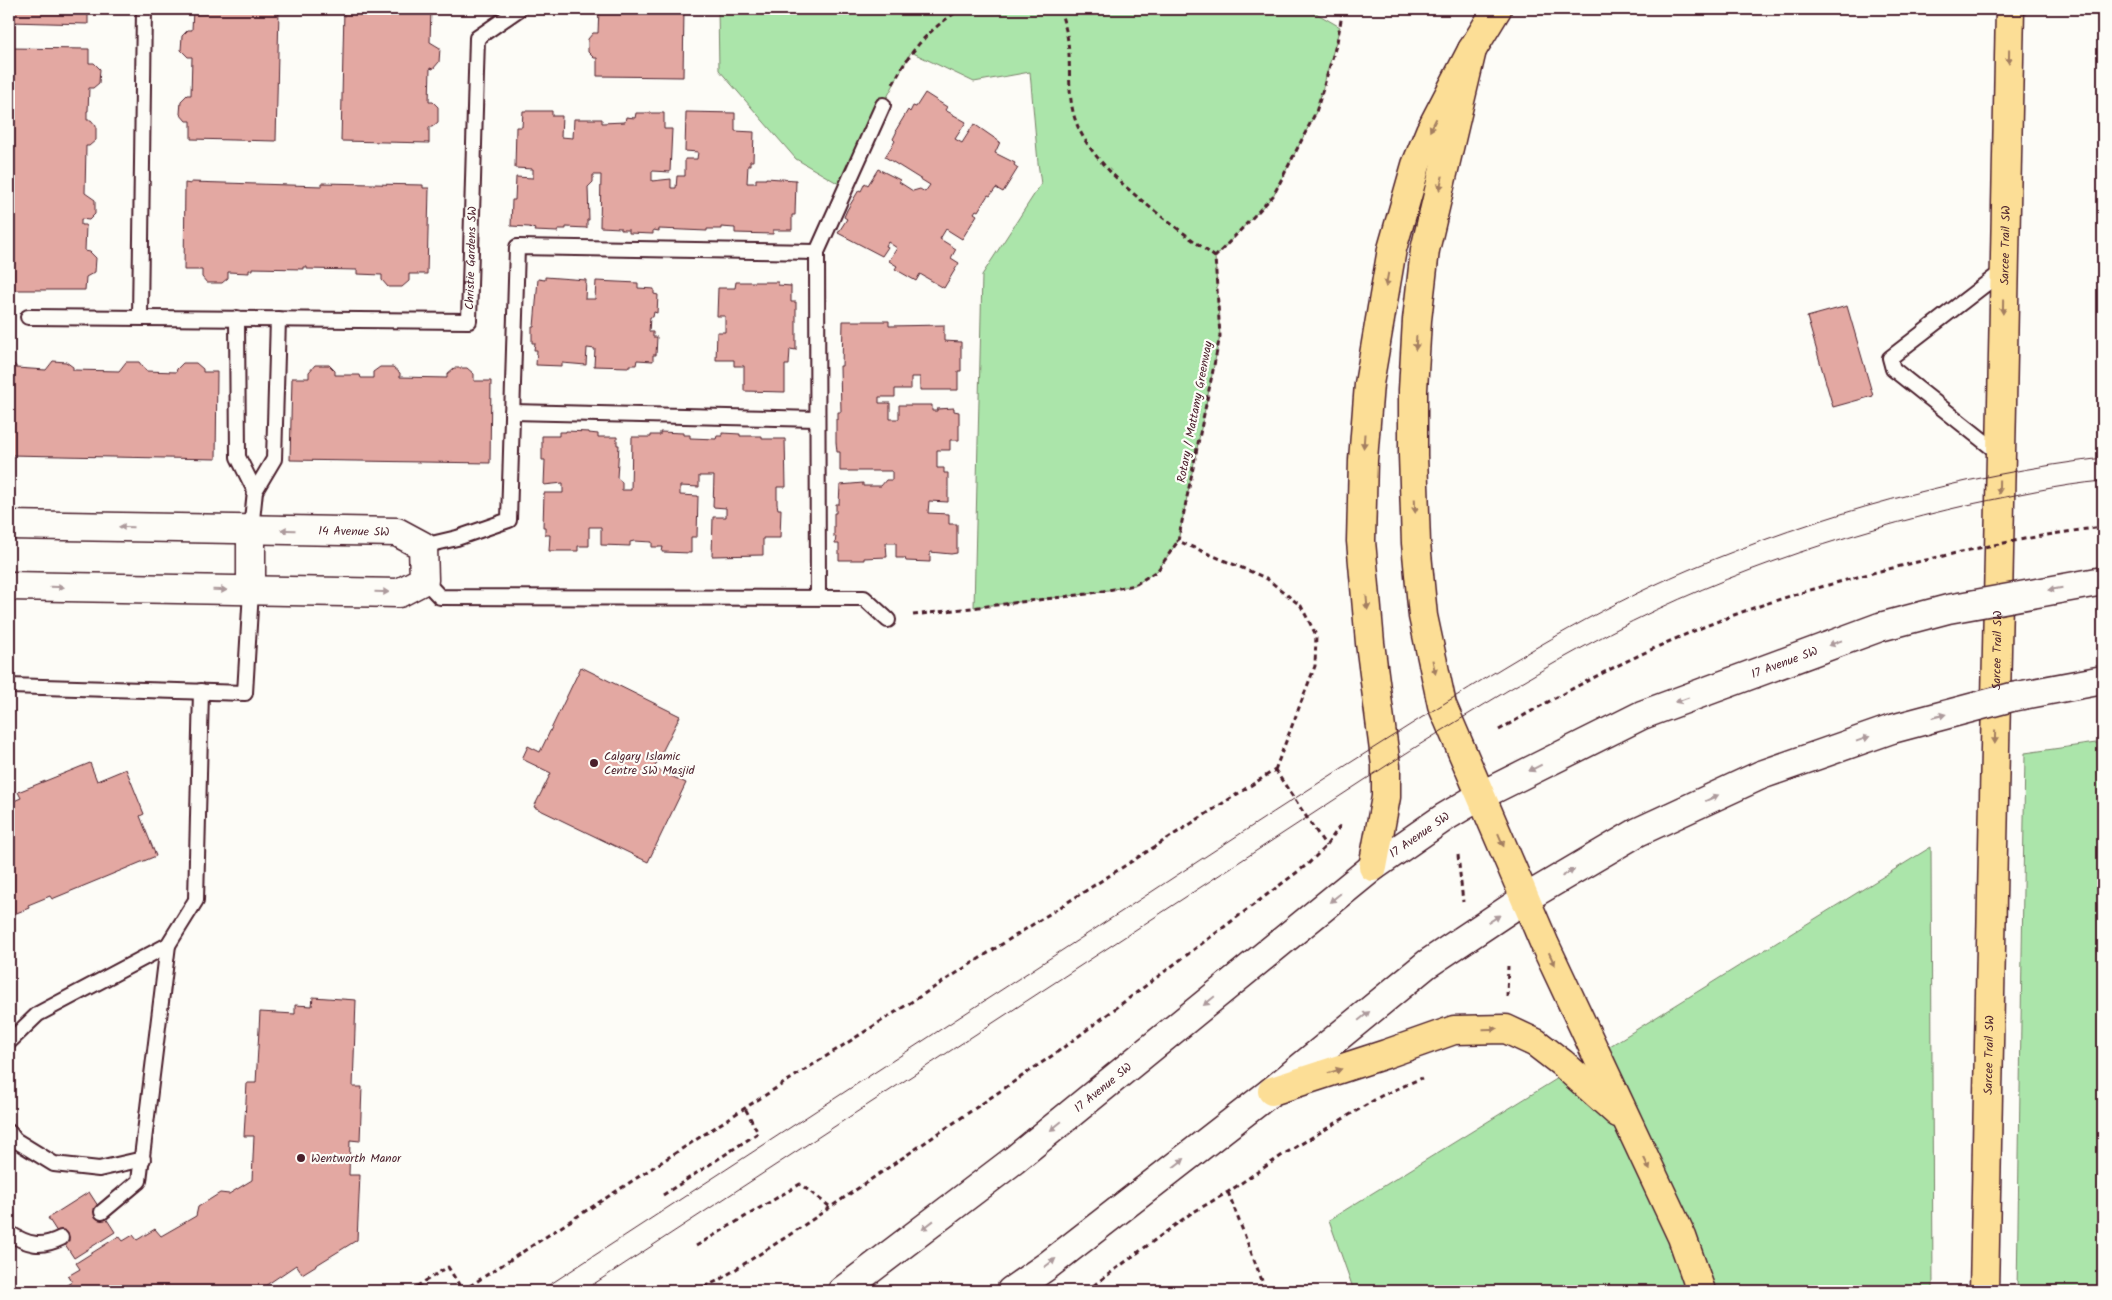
<svg xmlns="http://www.w3.org/2000/svg" width="2112" height="1300" viewBox="0 0 2112 1300" font-family="Kalam,sans-serif">
  <rect width="100%" height="100%" fill="#fdfcf7"/>
  <filter id="ink" filterUnits="userSpaceOnUse"><feTurbulence type="fractalNoise" baseFrequency=".02" numOctaves="2"/><feDisplacementMap in="SourceGraphic" scale="10" xChannelSelector="R" yChannelSelector="G"/><feConvolveMatrix kernelMatrix="1 2 1 2 8 2 1 2 1" color-interpolation-filters="sRGB"/></filter>
  <g filter="url(#ink)">
    <!-- green -->
    <path fill="#abe5aa" stroke="#7a826a" d="M718,9H1309L1340,27L1316,112L1273,196L1215,257L1220,336L1178,541L1158,570L1135,585L1087,594L974,607L982,275L1041,184L1038,163L1030,72L974,82L911,52L883,105L846,188L796,159L719,70Z
      M2103,742V1291H2017L2025,753Z
      M1931,847L1933,1291H1354L1329,1220Z"/>
    <!-- building -->
    <path fill="#e3a8a2" stroke="#4a1f2b" d="M9,9H96L88,10V24L9,22Z
      M193,9H279L276,141L191,139V121H186L180,114L181,101L187,95H191L192,57H188L181,50L182,36L188,30H192Z
      M344,9H431L430,42L440,48L439,62L433,69L430,68L429,102H433L438,107V122L432,127H429V143L341,141Z
      M599,9H684L683,77L597,76V58H594L588,52V39L593,33H598Z
      M9,48L89,49V63H94L100,69L99,83L93,88H89L88,111H87V120H91L96,126V140L89,146H86L85,193L95,200V214L89,220L81,219V225H86L85,251L90,252L96,258L95,272L86,277L85,290H9Z
      M925,93L947,107L945,110L966,122L955,139L962,143L974,124L1000,142L995,153L1015,163L1014,165L1018,168L1003,192L996,188L990,196L988,195L978,211L976,210L974,213L977,215L962,239L946,229L940,239L956,249L951,258L959,263L944,288L920,274L916,281L895,269L897,266L889,261L897,248L888,242L886,246L888,247L882,256L838,233L847,219L844,217L847,210L859,190L861,191L865,183L868,185L878,169L900,180L899,182L913,191L920,189L925,192L930,185L885,157L895,141L893,139L897,131L896,130L908,110L910,112L913,106L916,107Z
      M523,111H552V116H562L561,137L573,138L574,119H602V123L625,122L626,117L635,118L636,113H664V129H672L670,172L652,171V181L671,179V188H676L677,176H685V159H697L698,152L685,151L686,112L735,113V131L754,132L753,161H750V165H748L747,183H756V179H766V178L796,180L795,215H792V230H773V234L735,233V228L721,227V229H707V231L659,229V231L653,230V234L629,233V230H621V228L600,227L601,175H593V182L588,187L589,220H587V228L566,227V229H558V232L534,231L535,229L529,227L511,226L512,200H515L516,177L533,178V169L515,168L516,127H522Z
      M191,182L322,186V183L423,185V188H429L427,274H409V281L402,287H388L382,280V275L357,274V270L307,269V267H303V269L252,268V270H249V273L228,272V278L222,283H207L202,277V270H184L185,183L191,184Z
      M545,277L586,280L585,299H595L596,281L638,283V288L654,289V294L658,295L657,313L654,312L653,317H650L649,332H653V337H657L656,355H653V361L637,360L636,365H629V367L594,366L595,349L587,348L586,365L562,363V366L536,365L537,350H534L535,343H532V327H534L538,279L545,280Z
      M736,282H778V285L791,286V302H796V350L790,349L789,365H785V392L744,391V366H734V360H716L717,332H725V316H717L718,288H735Z
      M1847,306L1873,396L1833,407L1807,317Z
      M843,321H889V326L944,325V341L961,342V371H958V390H920V377H911V389H895V397H879V403H890V419H899V405H932V411H937V409L954,408V411L959,412V440H950V450H937V468H944V473H948V502L929,501L928,513L949,514V524H957V553L951,554L930,552V562L906,561L905,558H896V543H886L887,557L864,558V560H839V544H835L836,536L834,537V513H836V504H839L840,485L863,483V486H881L886,480H892V471H840V452H837L836,442V419H838V412H841L840,366H842Z
      M9,360L16,366V368L46,370L53,361L66,362L73,367V370L119,371L126,362H139L146,371L176,372L177,369L183,363H196L203,369V372H217L216,459L9,455Z
      M315,365H329L335,371V375H360L361,378H373V372L380,367H393L400,373V377L447,378V374L454,368H467L474,374V381H491L490,463L290,460L292,378H309V372Z
      M566,431L589,432V433L598,434V437H617V445H619L617,478L622,482V490H631L632,437H651V435H660V432L683,433V435H690V438L716,439L717,436H722V433L740,434V436H762V439H785L786,487H777V504L778,509H781L780,538H763V555L712,556L713,517H726V508L713,507L714,476H699V487L680,486V495L698,496L697,537H691V553L662,552L663,547H652V542L634,541L630,542V546L601,545V527H589V546H578V551H549L550,535H545V527H543L544,493H563V483L544,485L545,460H542V436H559V432H566Z
      M581,667L680,716L654,768L686,783L648,862L534,807L551,773L522,759L528,746L540,752Z
      M90,763L97,781L126,769L144,814L140,816L156,856L52,899L50,896L28,905L29,908L9,916V803L21,798L18,792Z
      M313,997L356,1000L353,1087H362L360,1141L350,1140L349,1175H360L357,1240L302,1274L296,1265L265,1286L269,1291H56L72,1282L68,1276L80,1269L76,1263L119,1236L123,1241L133,1235L137,1240L155,1229L161,1236L196,1216L198,1207L220,1193L229,1194L252,1180L254,1136H244L247,1083H256L260,1012L295,1014V1005L312,1006Z
      M89,1192L115,1232L74,1258L48,1218Z"/>
    <g fill="none" stroke-linecap="round" stroke-linejoin="round">
      <defs>
        <g id="lane">
          <path id="s1" d="M28,317L469,321L477,38L519,9"/>
          <path d="M140,317L144,9"/>
          <path d="M237,318L238,457L255,491"/>
          <path d="M512,412L817,419"/>
          <path d="M2000,454L1893,369L1890,358L2004,270"/>
          <path d="M251,530L255,491L274,459L278,319"/>
          <path d="M423,546L457,538L509,520L517,247L817,252"/>
          <path d="M424,580L440,597L864,598L888,620"/>
          <path d="M818,597L817,252L883,105"/>
          <path d="M9,686L245,693L251,591"/>
          <path d="M9,1042L38,1014L168,945L196,900L201,691"/>
          <path d="M9,1132L15,1140L54,1164L99,1169L143,1159"/>
          <path d="M102,1212L139,1181L168,945"/>
          <path d="M9,1233C28,1245 41,1248 61,1238"/>
        </g>
        <g id="street">
          <path id="s2" d="M9,525L397,532L423,546L424,580L399,593L9,586"/>
          <path d="M251,591V530"/>
        </g>
        <g id="secondary">
          <path id="s3" d="M842,1291L1014,1160L1373,867L1445,817L1482,795L1642,715L1880,627"/>
          <path d="M1011,1291L1047,1266L1272,1091L1427,964L1526,898L1638,832L1761,775L1892,729"/>
        </g>
        <g id="highway">
          <path d="M1472,50L1425,250L1417,320L1413,390V455L1416,543L1423,616L1442,705L1545,945L1682,1237L1701,1291"/>
          <path d="M1373,867L1386,797V766L1370,643L1361,541L1363,460L1369,384L1392,249L1416,165L1430,131L1472,50L1497,9"/>
          <path d="M1272,1091L1386,1054L1454,1030L1506,1029L1536,1043L1562,1063L1618,1113"/>
          <path id="s4" d="M1984,1291L2010,9"/>
        </g>
      </defs>
      <!-- lane casing -->
      <use href="#lane" stroke="#4a1f2b" stroke-width="18"/>
      <!-- street casing -->
      <use href="#street" stroke="#4a1f2b" stroke-width="31"/>
      <!-- secondary casing -->
      <use href="#secondary" stroke="#4a1f2b" stroke-width="31"/>
      <!-- highway casing -->
      <use href="#highway" stroke="#4a1f2b" stroke-width="31"/>
      <!-- path -->
      <path stroke="#4a1f2b" stroke-width="3" stroke-dasharray="5 4" stroke-linecap="butt" d="M1060,9C1063,20 1067,31 1068,42C1071,67 1067,94 1075,119C1093,173 1171,222 1215,257
        M893,84C911,49 928,30 961,9
        M913,615L1087,594L1135,585L1158,570L1178,541
        M1499,730C1575,685 1652,646 1734,615C1782,597 1831,584 1880,571
        M1275,770L1315,666L1316,635L1301,606L1266,578L1178,541L1220,336L1215,257L1273,196L1316,112L1337,42L1343,9
        M1275,770L1326,846
        M1458,855L1463,902
        M1507,997L1508,966
        M1228,1192L1266,1291
        M663,1195L758,1133L745,1108
        M696,1246L800,1184L829,1206
        M409,1291L448,1267L463,1291
        M462,1291L745,1108L1275,770
        M696,1291L719,1280L794,1232L1056,1053L1308,864L1326,846L1342,823
        M1086,1291L1190,1214L1228,1192L1281,1156L1381,1096L1422,1078
        M1276,1291H1339"/>
      <!-- lane -->
      <use href="#lane" stroke="#fdfcf7" stroke-width="14"/>
      <!-- street -->
      <use href="#street" stroke="#fdfcf7" stroke-width="28"/>
      <!-- secondary -->
      <use href="#secondary" stroke="#fdfcf7" stroke-width="28"/>
      <!-- highway -->
      <use href="#highway" stroke="#fcde96" stroke-width="28"/>
      <!-- tram -->
      <path stroke="#4a1f2b" stroke-width="1" d="M540,1291C735,1163 931,1036 1127,908C1224,844 1322,780 1421,718C1507,664 1594,610 1688,570C1820,514 1961,475 2103,458
        M583,1291L1386,766C1452,724 1519,682 1587,645C1707,579 1840,534 1972,504C2015,495 2059,485 2103,481"/>
      <defs>
        <path id="secondary-bridge" d="M1880,627L1948,609L2103,581
          M1892,729L2012,697L2103,680"/>
      </defs>
      <!-- secondary-bridge casing -->
      <use href="#secondary-bridge" stroke="#4a1f2b" stroke-width="31" stroke-linecap="butt"/>
      <!-- path-bridge -->
      <path stroke="#4a1f2b" stroke-width="3" stroke-dasharray="5 4" stroke-linecap="butt" d="M1880,571C1954,553 2027,536 2103,527"/>
      <!-- secondary-bridge -->
      <use href="#secondary-bridge" stroke="#fdfcf7" stroke-width="28"/>
    </g>
    <!-- one-way arrows -->
    <defs><path id="oneway-solid" d="M-6-.8H1V-3.2L6.5 0L1 3.2V.8H-6Z" transform="scale(1.25)"/></defs>
    <g fill="#a37e60">
      <use href="#oneway-solid" transform="translate(2009 57) rotate(91)"/>
      <use href="#oneway-solid" transform="translate(1433 125) rotate(117)"/>
      <use href="#oneway-solid" transform="translate(1441 183) rotate(103)"/>
      <use href="#oneway-solid" transform="translate(1387 280) rotate(100)"/>
      <use href="#oneway-solid" transform="translate(2003 307) rotate(91)"/>
      <use href="#oneway-solid" transform="translate(1416 343) rotate(93)"/>
      <use href="#oneway-solid" transform="translate(1364 441) rotate(94)"/>
      <use href="#oneway-solid" transform="translate(1999 487) rotate(91)"/>
      <use href="#oneway-solid" transform="translate(1415 506) rotate(88)"/>
      <use href="#oneway-solid" transform="translate(1367 603) rotate(85)"/>
      <use href="#oneway-solid" transform="translate(1434 667) rotate(78)"/>
      <use href="#oneway-solid" transform="translate(1995 737) rotate(91)"/>
      <use href="#oneway-solid" transform="translate(1501 840) rotate(67)"/>
      <use href="#oneway-solid" transform="translate(1552 959) rotate(65)"/>
      <use href="#oneway-solid" transform="translate(1490 1029) rotate(-1)"/>
      <use href="#oneway-solid" transform="translate(1335 1071) rotate(-18)"/>
      <use href="#oneway-solid" transform="translate(1647 1164) rotate(65)"/>
    </g>
    <g fill="#ac999b">
      <use href="#oneway-solid" transform="translate(126 527) rotate(-179)"/>
      <use href="#oneway-solid" transform="translate(288 530) rotate(-179)"/>
      <use href="#oneway-solid" transform="translate(57 587) rotate(1)"/>
      <use href="#oneway-solid" transform="translate(2055 589) rotate(171)"/>
      <use href="#oneway-solid" transform="translate(220 590) rotate(1)"/>
      <use href="#oneway-solid" transform="translate(382 592) rotate(1)"/>
      <use href="#oneway-solid" transform="translate(1835 643) rotate(160)"/>
      <use href="#oneway-solid" transform="translate(1682 700) rotate(160)"/>
      <use href="#oneway-solid" transform="translate(1939 716) rotate(-15)"/>
      <use href="#oneway-solid" transform="translate(1863 739) rotate(-20)"/>
      <use href="#oneway-solid" transform="translate(1535 768) rotate(153)"/>
      <use href="#oneway-solid" transform="translate(1712 798) rotate(-25)"/>
      <use href="#oneway-solid" transform="translate(1568 873) rotate(-30)"/>
      <use href="#oneway-solid" transform="translate(1335 898) rotate(141)"/>
      <use href="#oneway-solid" transform="translate(1494 919) rotate(-33)"/>
      <use href="#oneway-solid" transform="translate(1209 1001) rotate(141)"/>
      <use href="#oneway-solid" transform="translate(1364 1016) rotate(-39)"/>
      <use href="#oneway-solid" transform="translate(1056 1126) rotate(141)"/>
      <use href="#oneway-solid" transform="translate(1179 1163) rotate(-38)"/>
      <use href="#oneway-solid" transform="translate(928 1225) rotate(142)"/>
      <use href="#oneway-solid" transform="translate(1050 1263) rotate(-37)"/>
    </g>
  </g>
  <!-- markers -->
  <g fill="#4a1f2b" stroke="#fdfcf7" stroke-width="2">
    <circle cx="594" cy="763" r="5"/>
    <circle cx="301" cy="1158" r="5"/>
  </g>
  <g text-anchor="middle" dominant-baseline="central" stroke-width="4.5" stroke-linejoin="round" paint-order="stroke">
    <!-- street labels -->
    <g font-size="12" fill="#4a1f2b" stroke="#fdfcf7">
      <text stroke="none"><textPath href="#s4" startOffset="1046">Sarcee Trail SW</textPath></text>
      <text stroke="none"><textPath href="#s1" startOffset="504">Christie Gardens SW</textPath></text>
      <text transform="translate(1195 412) rotate(-79)">Rotary / Mattamy Greenway</text>
      <text stroke="none"><textPath href="#s2" startOffset="345">14 Avenue SW</textPath></text>
      <text stroke="none"><textPath href="#s4" startOffset="641">Sarcee Trail SW</textPath></text>
      <text stroke="none"><textPath href="#s3" startOffset="1141">17 Avenue SW</textPath></text>
      <text stroke="none"><textPath href="#s3" startOffset="736">17 Avenue SW</textPath></text>
      <text stroke="none"><textPath href="#s4" startOffset="236">Sarcee Trail SW</textPath></text>
      <text stroke="none"><textPath href="#s3" startOffset="331">17 Avenue SW</textPath></text>
    </g>
    <!-- poi labels -->
    <g font-size="12" fill="#4a1f2b" stroke="#fdfcf7" text-anchor="start">
      <text x="604" y="756">Calgary Islamic<tspan x="604" dy="14">Centre SW Masjid</tspan></text>
      <text x="311" y="1158">Wentworth Manor</text>
    </g>
  </g>
  <!-- margin -->
  <rect width="2112" height="1300" fill="none" stroke="#fdfcf7" stroke-width="30"/>
  <rect x="15" y="15" width="2082" height="1270" fill="none" stroke="#4a1f2b" stroke-width="2" filter="url(#ink)"/>
</svg>
